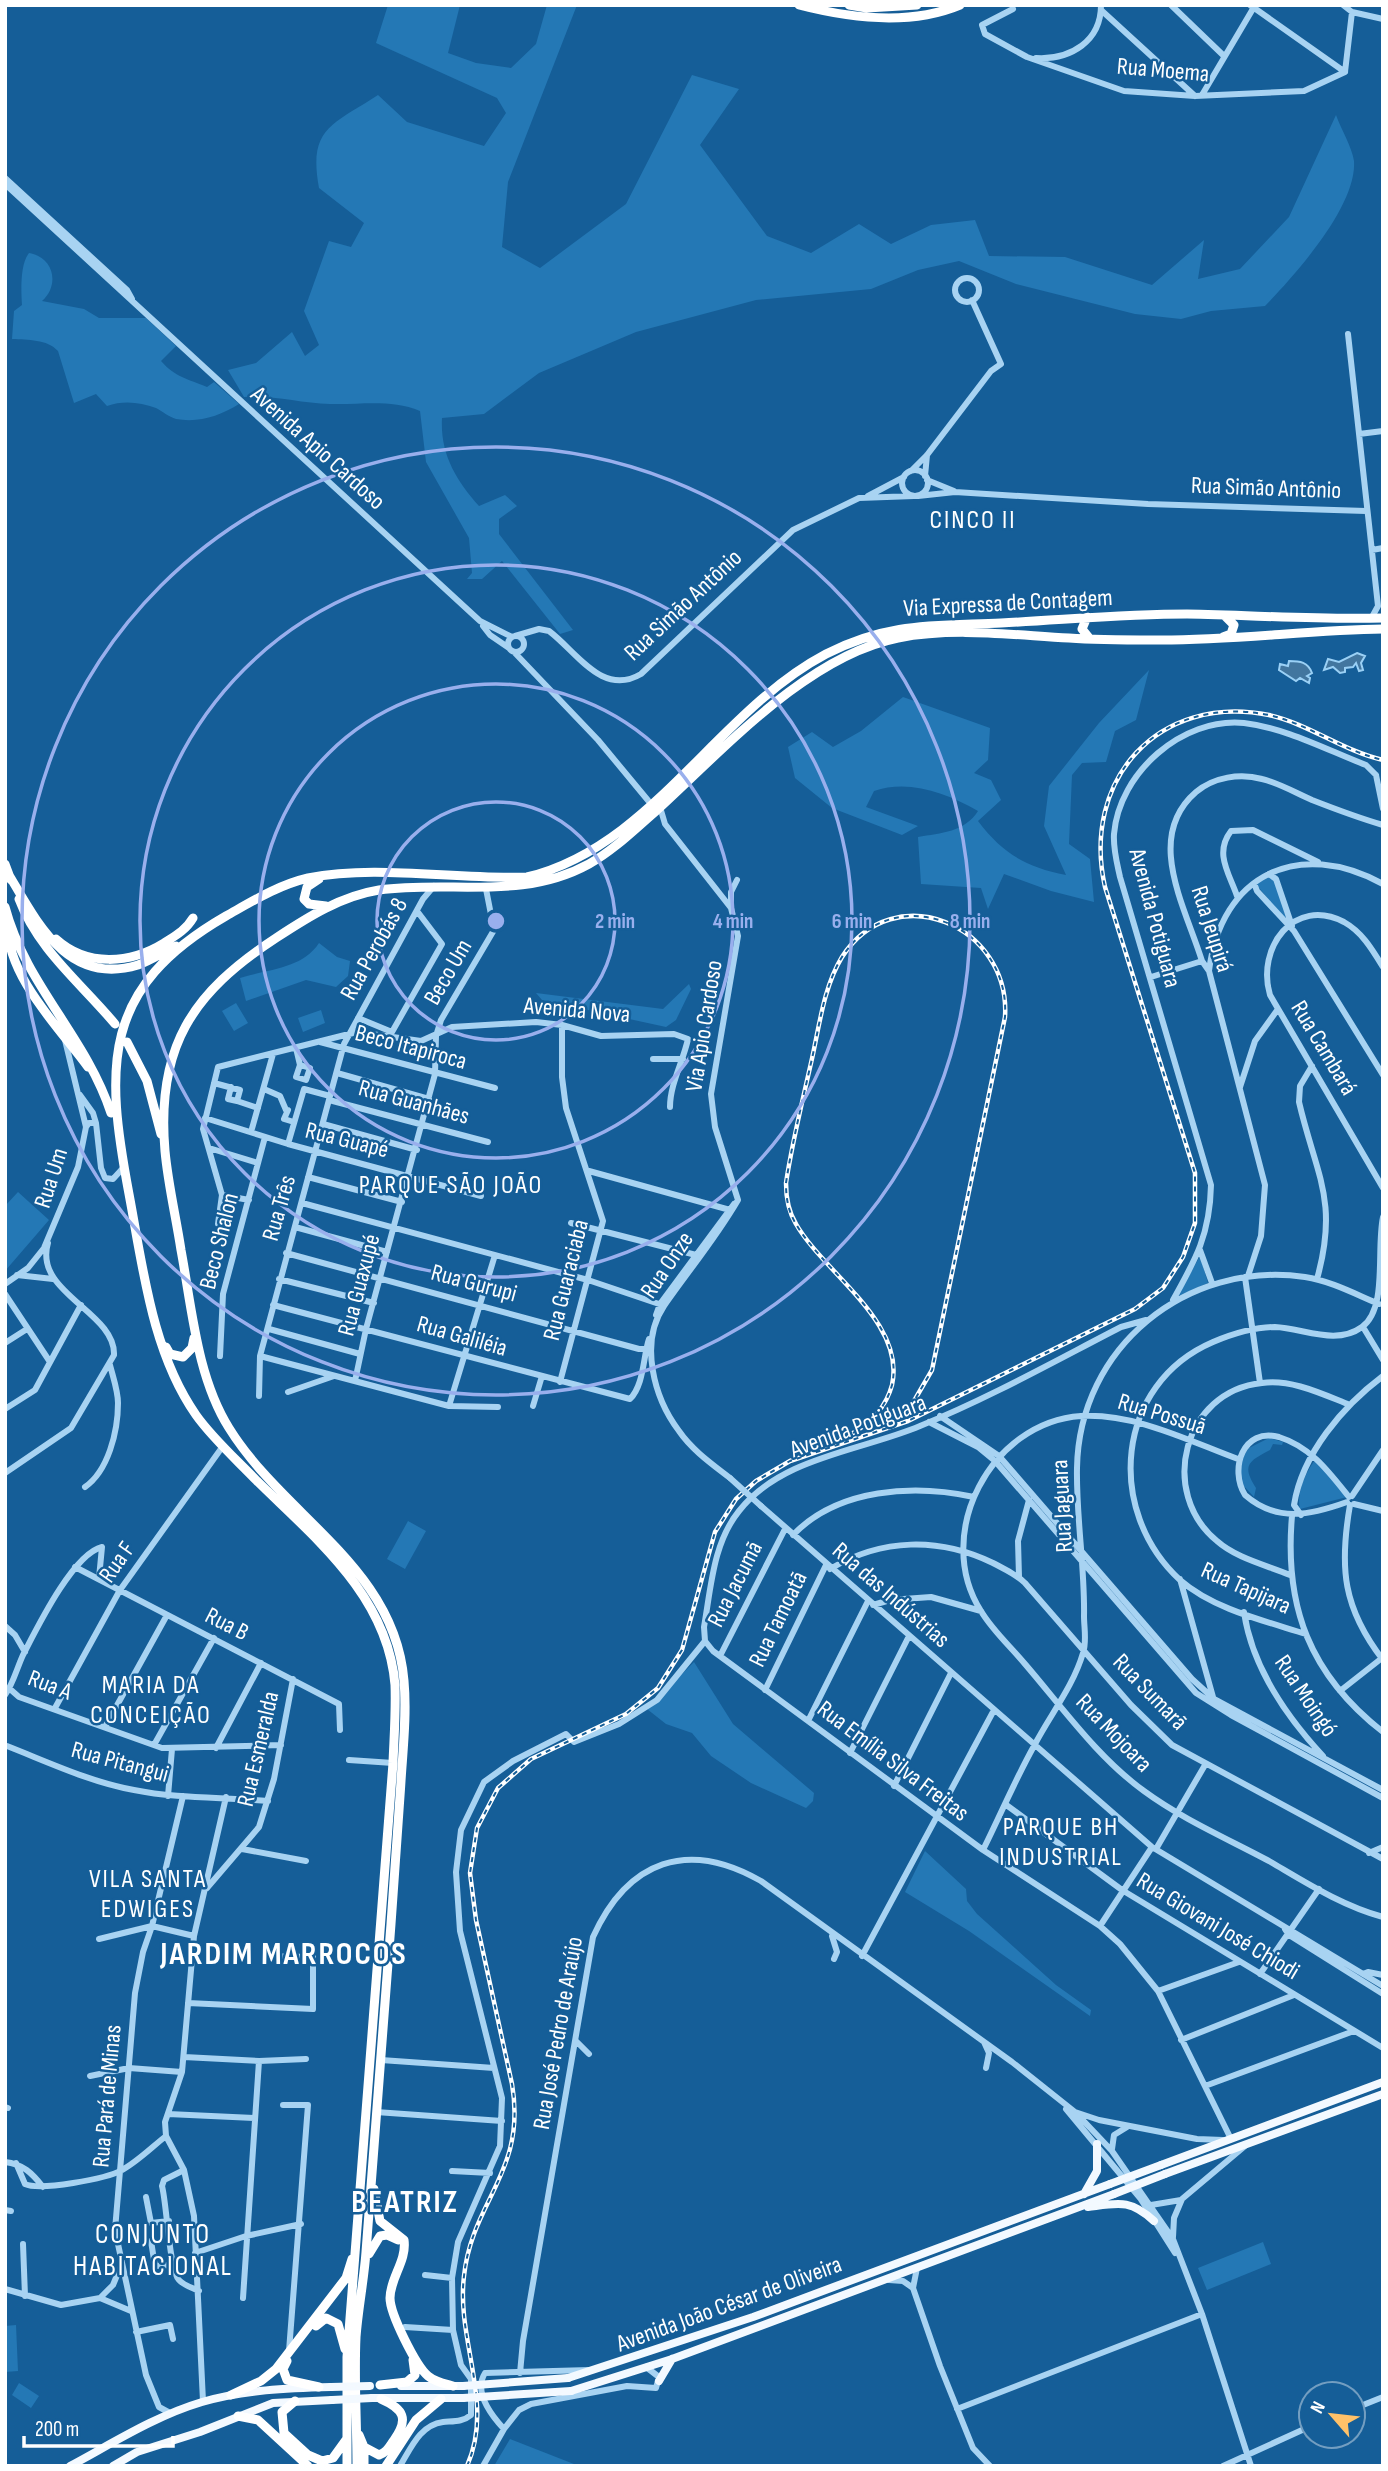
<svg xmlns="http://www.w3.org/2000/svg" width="1388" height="2471" viewBox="0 0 1388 2471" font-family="'Sofia Sans Condensed',sans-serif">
  <rect width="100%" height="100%" fill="#155e98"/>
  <!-- green -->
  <path fill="#2478b5" d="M388,5H460L448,53L476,63L511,68L536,44L547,5H577L508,182L502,247L540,268L626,204L692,75L739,89L700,145L767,236L811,253L859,224L891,244L931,225L975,220L989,256L1065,257L1152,285L1204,240L1198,279L1240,269L1289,217L1336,115C1341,129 1352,147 1354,161C1357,206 1295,275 1265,306L1211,311L1181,319L1135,314L1016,284L959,261L918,270L871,289L756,300L636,332L539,373L484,414L442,418C440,454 456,480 479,506L505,495L517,506L499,519V534L573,630L560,634L502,561L482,579H467L472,573L469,538L426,462L420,411C391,399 361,405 330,404C301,403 273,395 244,397L228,370L256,363L292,332L305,356L319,345L304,311L329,241L351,247L364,223L319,188C308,128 332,125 378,95L407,122L484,146L506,113L497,98L376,43Z
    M29,253C54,257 60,285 42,301L84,309L99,318H146L176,346L161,361C175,377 188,379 207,387L214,382L239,404C220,416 199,423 176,419C169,417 162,411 156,408C140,402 123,400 107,406L96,394L74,403L58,351C47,339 28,340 12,339L14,311L22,305C21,291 20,264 29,253Z
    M1149,670L1136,720L1115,731L1106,762L1082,763L1072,775L1069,844L1090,859L1094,902L1051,891L1004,874L988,909L981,888L921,884L918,837C941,833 965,832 978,811C946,793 909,779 874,791L866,807L918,826L902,835L832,808L795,778L788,747L812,732L833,747L861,731L903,697L990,728L988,760L974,773L991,780L1001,800L978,821C1003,854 1026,867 1066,875L1044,826L1049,786L1099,723Z
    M1269,875L1274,880L1288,923L1255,883Z
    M319,943L337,957L350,961L348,976L336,987L306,980L246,1001L240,978C268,969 302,969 319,943Z
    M689,984L691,989L676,1020L666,1027L542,1000L536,993L663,1009Z
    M236,1003L248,1023L234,1031L222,1011Z
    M321,1010L325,1023L303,1032L298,1018Z
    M18,1192L49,1220L5,1271V1206Z
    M1200,1256L1208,1283L1178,1296Z
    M1269,1438L1283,1442L1282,1445L1273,1444L1270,1450C1249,1461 1241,1465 1256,1488L1254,1497L1241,1483L1240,1460L1249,1448Z
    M1316,1459L1347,1497L1300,1509C1296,1493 1306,1471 1316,1459Z
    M408,1521L426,1531L405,1569L387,1559Z
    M694,1662L733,1724L814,1793L813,1801L806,1808L751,1783L711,1756L692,1733L666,1724L647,1709Z
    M925,1851L966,1889L967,1901L977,1914L1056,1985L1091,2010L1090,2016L969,1931L905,1892Z
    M1263,2242L1271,2264L1207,2290L1198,2268Z
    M16,2325L18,2371L5,2372V2326Z
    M19,2383L39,2396L31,2408L12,2395Z
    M510,2439L579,2466H494Z"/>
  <!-- water -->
  <path fill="#42769f" stroke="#9ad0f5" stroke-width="2" d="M1357,653L1365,656L1361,663L1363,670L1359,671L1356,663L1353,667L1345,668V672L1340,673L1333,667L1324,670L1328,659L1339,662Z
    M1289,661C1300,661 1308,662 1312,673L1307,676L1310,678L1309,683L1300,678L1296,681L1279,670L1280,664L1288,666Z"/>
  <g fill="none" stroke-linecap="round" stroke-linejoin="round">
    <!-- minor -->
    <path stroke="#a8d3f2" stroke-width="6" d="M1171,5L1224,56
      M1250,5L1345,72
      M1343,5L1352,12L1383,19
      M1013,9L982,25L985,34L1027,57L1124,91L1195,96L1304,91L1345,72
      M1101,10L1195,96
      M1036,58C1071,60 1101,41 1101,5
      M1345,72L1352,12
      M1202,95L1254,7
      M5,178L127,290L132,299
      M5,184L480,621L512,637
      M955 290a12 12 0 1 1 24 0a12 12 0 1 1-24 0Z
      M1348,334L1378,606L1372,617
      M1359,434L1383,431
      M902 483a13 13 0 1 1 26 0a13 13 0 1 1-26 0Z
      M911,471L927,455L991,371L1001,364L972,300
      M925,476L927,455
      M927,480L954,491
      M868,496L904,477
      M918,496L955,492L1148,504L1366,511
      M1372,550L1383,548
      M483,626L490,635L509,648
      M515,636L539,629L549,631C577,652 602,697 641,674L793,530L859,498L914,496
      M508 644a8 8 0 1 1 16 0a8 8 0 1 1-16 0Z
      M514,652L598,740L651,804
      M1376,775L1383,809
      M660,807L665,824L731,908L738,936L711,1094L715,1127L738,1200C716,1238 689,1270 664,1306C639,1343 654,1398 679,1431C692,1450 712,1464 730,1478
      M1269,874L1276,879L1292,926
      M1254,883L1257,891L1294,931L1383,1075
      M1237,896C1229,873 1214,853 1231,831L1253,830L1318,862
      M731,906V892L737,880
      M1383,967C1372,949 1362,932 1344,922C1294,896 1256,948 1270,995L1383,1188
      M1209,971C1221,874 1299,838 1383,884
      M1151,977L1202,961
      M358,1018L392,1032L442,944L417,911
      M320,1042L495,1088
      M296,1048L300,1065L296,1077L306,1080L310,1068L300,1065
      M653,1059H683
      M1312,1066L1300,1086L1299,1102C1316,1175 1339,1200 1317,1279
      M337,1073L429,1099
      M214,1083L240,1090L237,1101L228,1099L231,1087
      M1240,1087L1255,1041L1278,1009
      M264,1089L280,1096L286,1110
      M80,1095L93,1113L96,1123
      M329,1100L488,1142
      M237,1101L258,1108
      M288,1110L284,1119L294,1122
      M205,1118L288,1144L481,1196
      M323,1124L417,1150
      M86,1127L89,1123H96L101,1168L105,1178L113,1179L124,1167
      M251,1132L273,1054
      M288,1144L304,1089L330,1096
      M209,1148L258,1163
      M589,1171L730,1210
      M308,1177L402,1202
      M222,1195L249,1200
      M302,1203L588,1280L662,1305
      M571,1223L700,1256
      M218,1224L222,1195L203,1129L218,1067L357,1032L421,1041L452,1027L536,1022L562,1025L601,1036L674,1034L688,1039C683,1062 670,1084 670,1107
      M295,1227L387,1252
      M1200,1250L1212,1283
      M286,1253L639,1349H649
      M17,1275L53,1279
      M1248,1276L1261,1236L1265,1185L1209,971L1202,961C1185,906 1144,837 1196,792C1214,777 1240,773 1262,779C1279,783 1296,793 1312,800C1335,809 1359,818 1383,825
      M1245,1277L1260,1383
      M279,1279L374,1303
      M5,1284L28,1268L44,1248L78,1167L86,1127L65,1040
      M5,1294L50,1362
      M1173,1300C1196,1259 1210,1234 1211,1185L1120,877C1117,863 1113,849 1114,834C1119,773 1182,717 1244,723C1286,728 1327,750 1366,765L1376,775
      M273,1305L630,1399C644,1385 643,1357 649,1339
      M656,1315L660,1304L734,1204
      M1363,1327L1383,1360
      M269,1329L360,1354
      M5,1343L27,1329
      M220,1356L223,1294L265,1137
      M260,1356L449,1406L498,1407
      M355,1381L366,1329L435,1074L436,1036L441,1020L494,930L486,889
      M560,1382L603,1221L566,1108L562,1077V1025
      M288,1392L334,1376
      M259,1396L260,1356L344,1044L423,899L434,886
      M449,1406L495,1255
      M533,1406L542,1376
      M5,1409L35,1390L81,1305
      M940,1416L999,1456L1192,1679L1214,1699L1383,1790
      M929,1422L978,1447L995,1461L1196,1693L1231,1715L1383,1798
      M1238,1459C1189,1441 1135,1413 1081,1416C991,1422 932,1534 981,1611C992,1630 1011,1647 1025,1664C1062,1707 1098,1758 1144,1791C1182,1819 1228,1839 1269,1861C1305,1882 1342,1906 1383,1917
      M5,1473L71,1428L114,1355C116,1312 33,1293 48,1243
      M85,1487C108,1471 118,1432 118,1403C118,1391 113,1377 110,1365
      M1352,1496L1383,1450
      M1347,1502C1311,1515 1277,1523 1245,1495C1229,1469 1243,1427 1279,1437C1311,1447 1329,1472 1349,1497
      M1354,1504L1383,1511
      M1350,1505C1339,1568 1343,1608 1383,1660
      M761,1506L1152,1847L1383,1986
      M1301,1515L1294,1505C1302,1454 1343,1406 1383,1376
      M1292,1516C1284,1607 1310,1675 1383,1732
      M793,1535C838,1488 914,1484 974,1497
      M75,1567L339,1704L340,1730
      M830,1569C882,1538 939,1537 993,1563C1004,1569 1016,1574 1025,1583L1131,1705L1172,1745L1383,1859
      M1290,1575C1266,1565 1236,1558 1217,1541C1158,1493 1183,1391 1262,1383C1292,1379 1322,1394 1350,1405
      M1019,1577L1018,1541L1029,1500
      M1180,1579L1213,1697
      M873,1605L890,1600L931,1597L981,1611
      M1244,1612C1252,1667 1286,1716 1323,1756
      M5,1626L15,1635L25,1652
      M1306,1634C1265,1621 1213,1609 1180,1580C1105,1511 1115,1384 1213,1342C1232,1334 1254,1327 1275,1327C1303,1328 1336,1346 1362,1327C1388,1308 1376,1250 1383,1217
      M705,1641L713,1651L983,1850L1100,1926L1120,1944L1158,1991L1231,2139
      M705,1641L704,1627C711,1588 713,1543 739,1511C781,1457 861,1451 920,1426C989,1398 1055,1361 1121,1327L1146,1320
      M720,1656L785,1529
      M10,1689L19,1697L162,1748L281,1745
      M765,1690L826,1565
      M1340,1691L1382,1658
      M5,1695C13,1684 17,1668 23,1655C37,1628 73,1554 102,1547L99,1578
      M55,1708L120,1590L223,1446
      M808,1721L868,1601
      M105,1727L167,1615
      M154,1745L214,1638
      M7,1746C48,1762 90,1782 134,1790C178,1799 223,1797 268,1801
      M216,1748L261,1663
      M850,1753L909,1636
      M349,1760L393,1763
      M894,1786L951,1673
      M168,1796L172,1749
      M1005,1804L1122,1890L1383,2048
      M242,1849L306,1861
      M1156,1849L1205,1765
      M983,1850C1000,1816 1015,1780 1034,1746C1050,1715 1073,1687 1083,1653C1087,1642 1084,1628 1084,1616C1085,1567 1076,1517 1077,1468C1079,1347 1187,1260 1305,1277C1331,1281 1355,1294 1379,1304
      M1369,1853L1383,1847
      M207,1888L259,1827L274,1779L293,1679
      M1100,1926L1152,1847
      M1285,1929L1289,1935L1383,1994
      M832,1936L837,1952L834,1959
      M99,1939L152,1926L194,1936
      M862,1956L994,1710
      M1260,1974L1319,1889
      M1363,1974L1368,1972L1383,1975
      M1158,1991L1239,1962
      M188,2003L313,2009V1957L266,1956
      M1181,2040L1294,1995
      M576,2041L589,2054
      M984,2042L989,2053L986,2068
      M184,2057L259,2061L306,2059
      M381,2060L494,2068
      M90,2076L129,2068L182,2072
      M1205,2086L1354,2031
      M283,2105H308L289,2351
      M5,2107L8,2108
      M1066,2109L1140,2198L1175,2253
      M376,2112L502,2121
      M168,2114L254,2118
      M1078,2115L1112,2151L1173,2239L1202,2314L1251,2466
      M1112,2149L1114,2135L1127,2127
      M5,2162C23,2164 32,2173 43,2187
      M16,2163L25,2184C40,2191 106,2179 122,2170C137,2162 152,2147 166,2136
      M184,2170L164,2180L162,2186C167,2205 169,2269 179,2280C183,2285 193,2288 199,2291
      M452,2171L490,2173
      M146,2197L151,2223L169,2221
      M1151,2205L1181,2200
      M5,2210L11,2211
      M1173,2237L1174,2218L1182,2199L1245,2146
      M151,2241L155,2266L172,2265
      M23,2244L25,2296
      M195,2253L246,2236L301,2224
      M917,2268L913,2288L940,2366L973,2448L990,2466
      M425,2275L452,2278
      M889,2280L903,2281L913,2288
      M5,2289L61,2305L100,2298L131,2311
      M100,2298L113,2285L120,2268
      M243,2298L259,2061
      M405,2327L453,2330
      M136,2332L170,2325L173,2339
      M520,2373L523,2341L593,1937C628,1860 688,1839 761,1881L1012,2062L1075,2112L1099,2120L1197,2139L1223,2140
      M203,2401L194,2216L184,2170L166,2136L165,2122L182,2072L194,1936L226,1797
      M957,2409L1202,2314
      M1353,2409L1383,2397
      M170,2413L159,2407L146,2375L115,2230L135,1993L143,1952L152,1926L183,1796
      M504,2429C492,2416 473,2392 485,2373L590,2370
      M400,2466C411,2448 420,2425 443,2422C453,2421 463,2422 471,2415V2379L461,2365L453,2330L452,2278L458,2242L500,2146L502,2098L460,1931L456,1872L461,1830L484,1782L513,1761L566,1734L574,1742L619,1724L657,1700L705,1641
      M483,2466L504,2429L519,2410L531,2404L627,2386L656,2388L659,2377L646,2367
      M1223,2466L1311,2426"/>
    <!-- major -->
    <path stroke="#f3f9ff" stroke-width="8" d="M1161,2165L1383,2082
      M1165,2174L1383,2094
      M1084,2194L1097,2171V2144
      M1088,2207C1119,2203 1130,2199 1154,2221
      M568,2378L753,2317L1110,2184
      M659,2381L672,2359
      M401,2386H463
      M571,2391L672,2359L1114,2194
      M372,2398H463
      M70,2466C113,2443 155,2416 202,2402C242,2390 289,2388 331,2387
      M113,2466L137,2452L200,2432L273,2403L332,2400"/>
    <!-- highway -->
    <path stroke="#fff" stroke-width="9" d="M799,5C849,18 910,26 960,5
      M849,5L867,8L917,5
      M1087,617L1082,629L1090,639
      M1223,637L1231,634L1234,625L1225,616
      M5,864L11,880
      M9,875C38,924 68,986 138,965C152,960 163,952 176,946
      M319,879L307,887L304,899L309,904L326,906
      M19,899C38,950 82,984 115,1024
      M5,907C26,986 85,1035 111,1113
      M7,924C8,978 58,1026 88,1067
      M56,939C87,967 130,964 164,943C175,936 186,930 193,918
      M127,1042L147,1081L161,1134
      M166,1347L170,1354L183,1357L192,1348L194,1338
      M374,2189L380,2221L404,2240C407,2261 390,2278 390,2298C390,2314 416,2366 428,2376C435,2382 446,2384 453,2386
      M369,2254L380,2236L387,2235L398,2240
      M316,2326L326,2318L338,2324L345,2349
      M287,2361L283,2369L287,2380L319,2387
      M380,2385L407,2382L415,2375L413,2360
      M231,2395L261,2381L276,2369L346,2278L352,2259
      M295,2401L282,2412L284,2433L308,2455L322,2461L333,2458L346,2440
      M238,2416L258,2420L308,2466
      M359,2435L364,2447L379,2455C387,2452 389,2447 394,2440C409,2419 404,2409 381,2399
      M364,2447V2466
      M347,2466V2357L393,1763C394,1737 396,1711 395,1685C388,1596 316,1539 257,1481C237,1460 213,1439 196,1415C152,1352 143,1268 129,1194C105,1066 101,988 226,916C251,902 278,885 308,878C378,864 455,880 527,877C652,847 716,712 826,654C888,622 935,626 1001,623C1063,620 1125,614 1187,614C1252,615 1317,620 1383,618
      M357,2466C357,2423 354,2380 356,2337C358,2309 364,2280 366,2252C374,2143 383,2033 391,1924C394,1877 398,1829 401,1781C403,1749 407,1714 404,1681C395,1567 284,1517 229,1428C197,1377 192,1309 181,1250C176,1217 168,1184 165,1151C156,1047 192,993 276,938C308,917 341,896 379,890C451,880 522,901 589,864C614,850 635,829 656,811C722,751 807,656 898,638C954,627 1012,635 1069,638C1097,640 1126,640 1154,640C1231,641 1307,630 1383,629
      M386,2466L416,2420L441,2399"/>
    <defs>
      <path id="rail" d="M853,1433C872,1422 886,1407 892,1385C906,1322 824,1273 796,1224C788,1211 786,1198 786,1183C792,1143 802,1103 811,1063C819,1029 823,988 842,957C894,876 1011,925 1005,1017L932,1370L914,1401L888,1421
        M467,2466C495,2403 456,2341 464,2276C472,2200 527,2172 512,2084L476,1920L470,1873L477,1828L498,1788L531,1759L626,1714L658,1688L682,1650L715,1532L736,1499L756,1481L790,1461L908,1421L1135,1309L1163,1288L1183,1257L1195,1223V1173L1105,887C1081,780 1158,693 1269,715C1309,724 1343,751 1383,760"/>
    </defs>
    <!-- rail casing -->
    <use href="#rail" stroke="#fff" stroke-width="4.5"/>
    <!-- rail -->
    <use href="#rail" stroke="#155e98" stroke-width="2" stroke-dasharray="5" stroke-linecap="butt"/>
    <!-- minor-bridge -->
    <path stroke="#a8d3f2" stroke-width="6" d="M730,1478L761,1506"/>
    <!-- major-bridge -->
    <path stroke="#f3f9ff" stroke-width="8" d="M1110,2184L1161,2165
      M1114,2194L1165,2174
      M463,2386L568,2378
      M331,2387L370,2386
      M463,2398L571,2391
      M332,2400L372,2398"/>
  </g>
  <!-- distance rings -->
  <g fill="none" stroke="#99afed" stroke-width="3.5">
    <circle cx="496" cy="921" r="119"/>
    <circle cx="496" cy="921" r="237"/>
    <circle cx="496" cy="921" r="356"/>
    <circle cx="496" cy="921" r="474"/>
  </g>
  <g text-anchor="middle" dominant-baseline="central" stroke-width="5" stroke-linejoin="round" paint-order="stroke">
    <!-- street labels -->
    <g font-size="24" fill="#fff" stroke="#155e98">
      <text transform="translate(1163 70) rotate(5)">Rua Moema</text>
      <text transform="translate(318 448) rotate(42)">Avenida Apio Cardoso</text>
      <text transform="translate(1266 488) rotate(2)">Rua Simão Antônio</text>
      <text transform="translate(1008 603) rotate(-3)">Via Expressa de Contagem</text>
      <text transform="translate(683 605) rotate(-43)">Rua Simão Antônio</text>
      <text transform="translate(1155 918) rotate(75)">Avenida Potiguara</text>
      <text transform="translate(1212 929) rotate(72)">Rua Jeupirá</text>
      <text transform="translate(374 949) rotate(-61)">Rua Perobás 8</text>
      <text transform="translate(448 972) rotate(-60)">Beco Um</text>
      <text transform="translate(577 1010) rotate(5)">Avenida Nova</text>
      <text transform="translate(704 1026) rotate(-81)">Via Apio Cardoso</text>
      <text transform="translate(411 1047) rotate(15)">Beco Itapiroca</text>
      <text transform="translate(1324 1048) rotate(59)">Rua Cambará</text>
      <text transform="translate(414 1102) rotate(15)">Rua Guanhães</text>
      <text transform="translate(347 1140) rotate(14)">Rua Guapé</text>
      <text transform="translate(51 1178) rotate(-72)">Rua Um</text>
      <text transform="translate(279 1208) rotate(-74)">Rua Três</text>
      <text transform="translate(219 1241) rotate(-76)">Beco Shalon</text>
      <text transform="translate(667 1265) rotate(-56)">Rua Onze</text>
      <text transform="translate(566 1280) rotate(-76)">Rua Guaraciaba</text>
      <text transform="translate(474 1283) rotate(15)">Rua Gurupi</text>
      <text transform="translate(359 1285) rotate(-75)">Rua Guaxupé</text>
      <text transform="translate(462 1336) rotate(16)">Rua Galiléia</text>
      <text transform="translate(1162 1414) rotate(17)">Rua Possuã</text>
      <text transform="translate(858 1426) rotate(-20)">Avenida Potiguara</text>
      <text transform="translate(1062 1506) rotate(-93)">Rua Jaguara</text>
      <text transform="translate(117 1562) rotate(-55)">Rua F</text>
      <text transform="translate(735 1584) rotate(-63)">Rua Jacumã</text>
      <text transform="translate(1246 1588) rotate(24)">Rua Tapijara</text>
      <text transform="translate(891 1595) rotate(41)">Rua das Indústrias</text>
      <text transform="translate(778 1619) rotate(-64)">Rua Tamoatã</text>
      <text transform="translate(227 1624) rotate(27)">Rua B</text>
      <text transform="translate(50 1685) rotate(21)">Rua A</text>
      <text transform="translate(1150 1692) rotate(46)">Rua Sumarã</text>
      <text transform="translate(1306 1696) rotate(56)">Rua Moingó</text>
      <text transform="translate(1114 1733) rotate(46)">Rua Mojoara</text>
      <text transform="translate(258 1749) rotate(-77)">Rua Esmeralda</text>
      <text transform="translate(893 1761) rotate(37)">Rua Emília Silva Freitas</text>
      <text transform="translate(120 1762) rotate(15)">Rua Pitangui</text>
      <text transform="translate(1218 1926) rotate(31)">Rua Giovani José Chiodi</text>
      <text transform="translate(558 2033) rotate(-80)">Rua José Pedro de Araújo</text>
      <text transform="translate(107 2096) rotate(-85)">Rua Pará de Minas</text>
      <text transform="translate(729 2304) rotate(-20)">Avenida João César de Oliveira</text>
    </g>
    <!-- neighbourhood labels -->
    <g font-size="26" letter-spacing="2" fill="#fff" stroke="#155e98">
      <text x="973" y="520">CINCO II</text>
      <text x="451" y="1185">PARQUE SÃO JOÃO</text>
      <text x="151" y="1685">MARIA DA<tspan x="151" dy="30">CONCEIÇÃO</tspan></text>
      <text x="1061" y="1827">PARQUE BH<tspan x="1061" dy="30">INDUSTRIAL</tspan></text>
      <text x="148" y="1879">VILA SANTA<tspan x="148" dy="30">EDWIGES</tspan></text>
    </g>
    <!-- quarter labels -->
    <g font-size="28" letter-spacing="2" fill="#fff" stroke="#155e98">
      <text x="153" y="2234">CONJUNTO<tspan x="153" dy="32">HABITACIONAL</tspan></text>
    </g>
    <!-- district labels -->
    <g font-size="32" font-weight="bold" letter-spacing="2" fill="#fff" stroke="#155e98">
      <text x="284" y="1954">JARDIM MARROCOS</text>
      <text x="405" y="2202">BEATRIZ</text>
    </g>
  </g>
  <circle cx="496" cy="921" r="10" fill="#99afed" stroke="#155e98" stroke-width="3.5"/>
  <g font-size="21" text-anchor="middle" font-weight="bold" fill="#99afed" stroke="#155e98" stroke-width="5" stroke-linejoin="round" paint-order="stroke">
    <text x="615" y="928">2 min</text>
    <text x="733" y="928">4 min</text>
    <text x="852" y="928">6 min</text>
    <text x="970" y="928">8 min</text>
  </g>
  <!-- border -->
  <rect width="1388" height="2471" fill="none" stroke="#ffffff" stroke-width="14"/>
  <!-- north arrow -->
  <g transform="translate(1332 2415) rotate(298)"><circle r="33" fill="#155e98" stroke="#739ec1" stroke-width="2"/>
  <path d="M0-5L12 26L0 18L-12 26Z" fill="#ffc169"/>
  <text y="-10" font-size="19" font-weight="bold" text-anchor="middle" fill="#ffffff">N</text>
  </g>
  <!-- scale -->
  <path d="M24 2436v10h149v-10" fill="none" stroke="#ffffff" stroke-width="3.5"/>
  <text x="35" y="2436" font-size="21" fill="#ffffff" stroke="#155e98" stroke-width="5" paint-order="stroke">200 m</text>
</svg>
